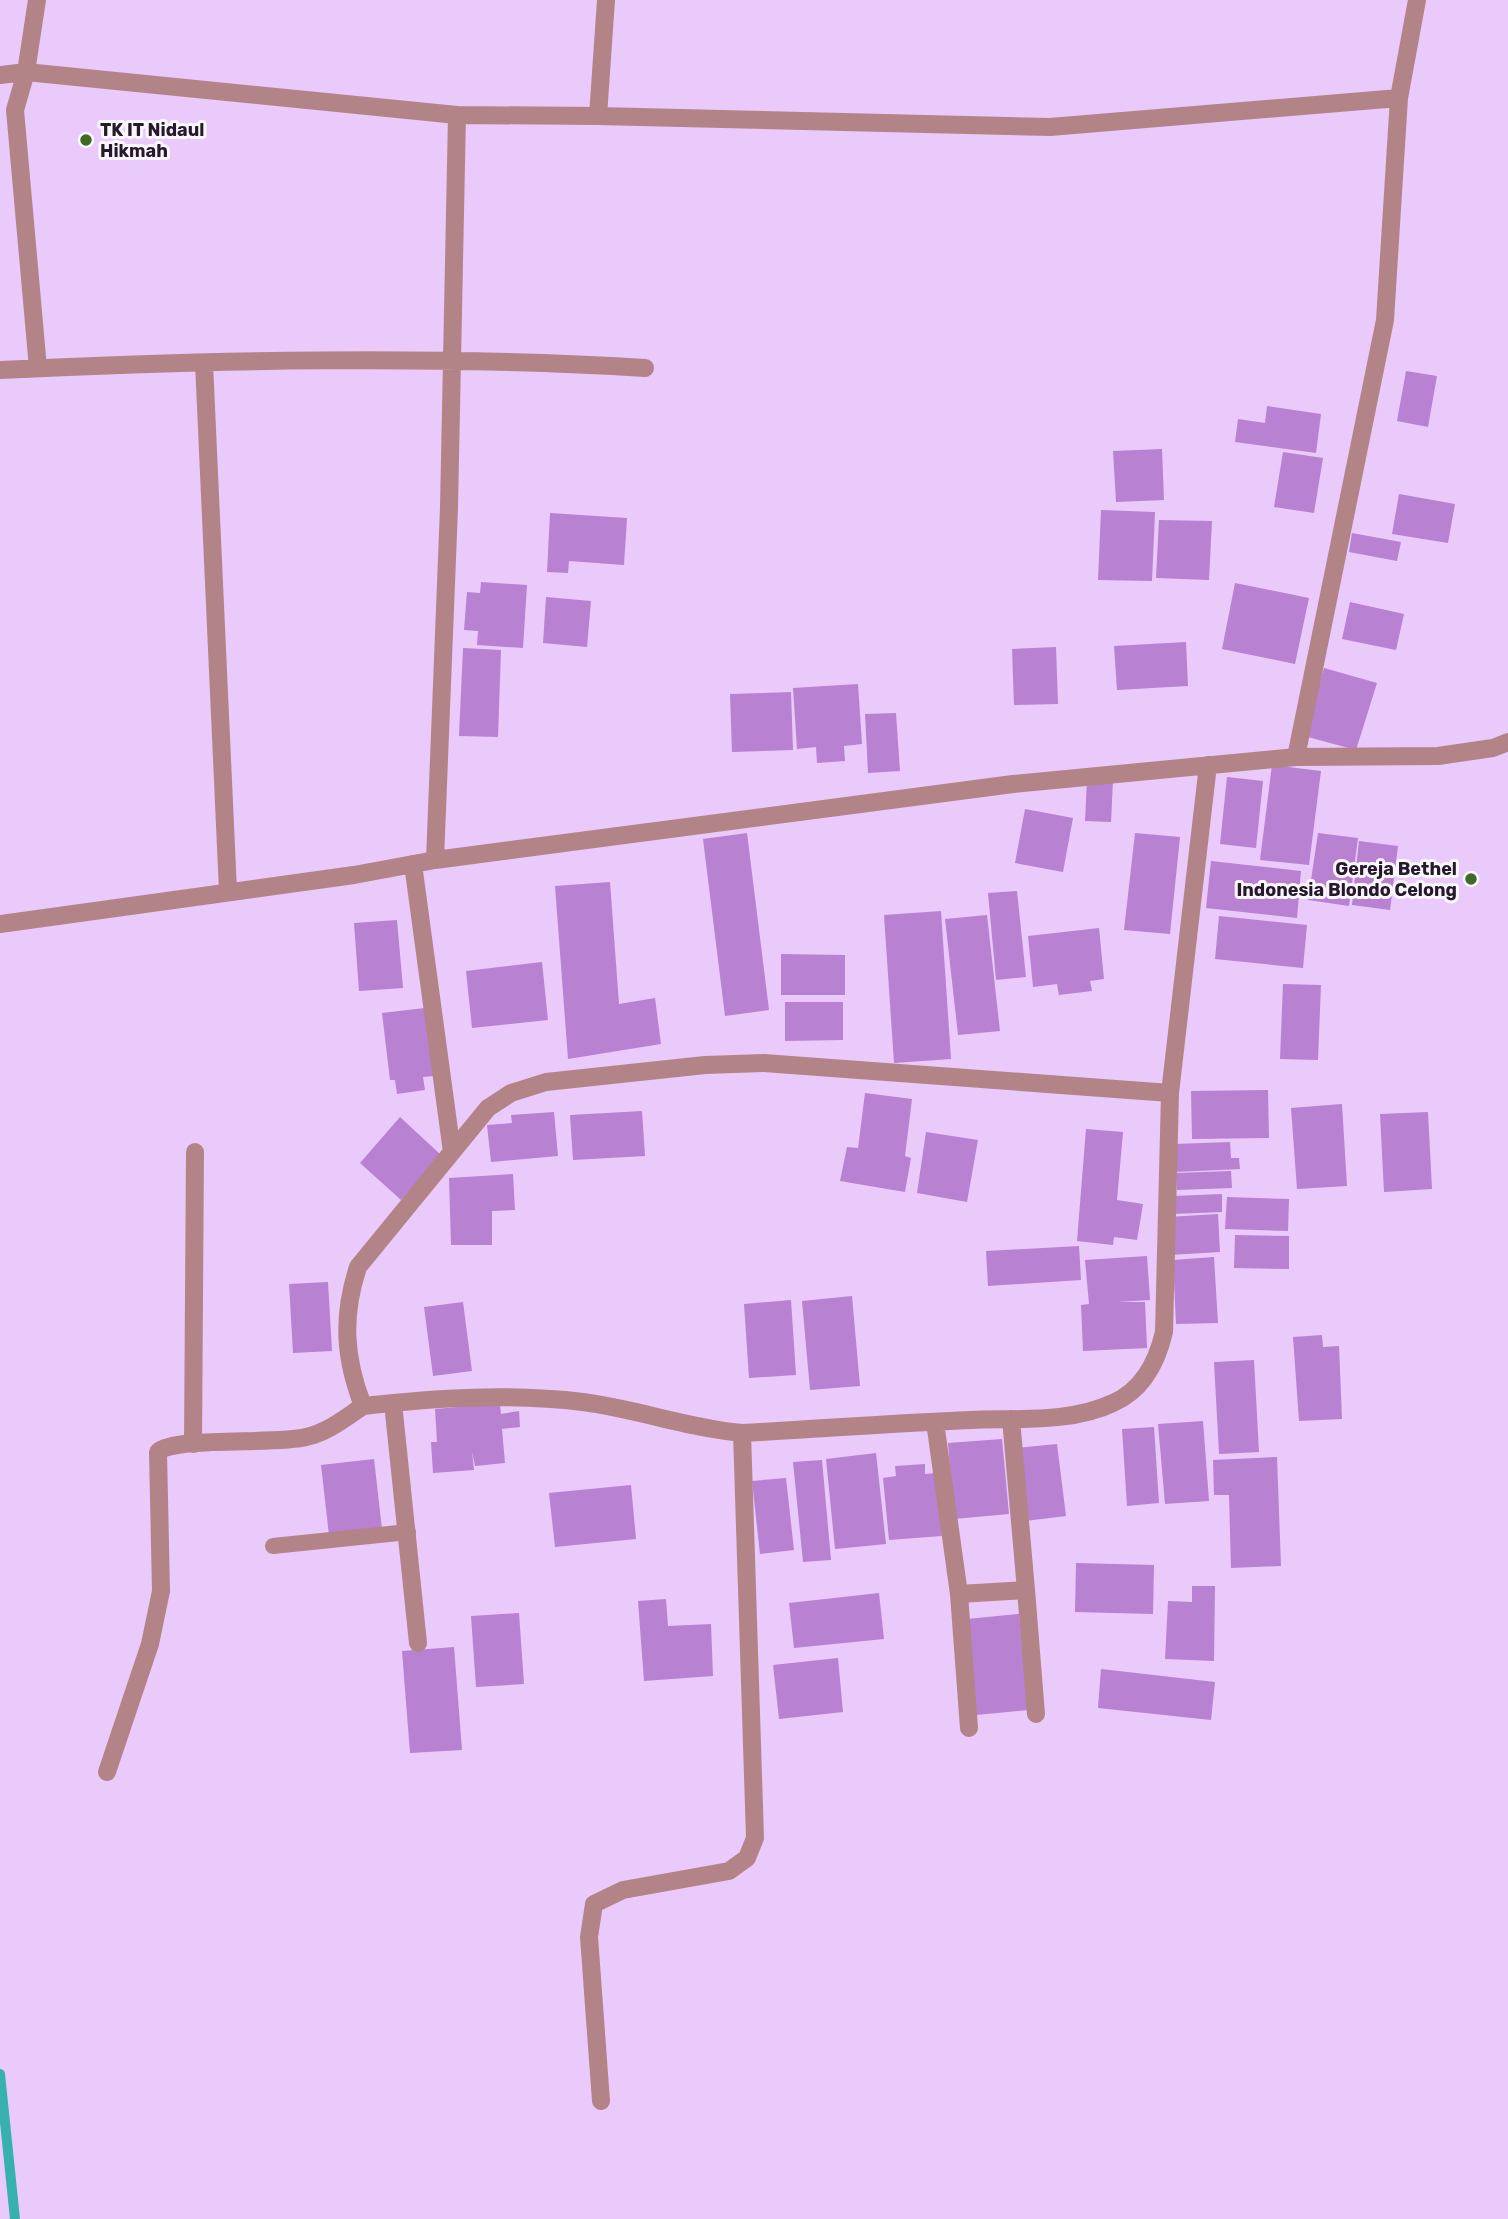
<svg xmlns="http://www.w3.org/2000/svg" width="1508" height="2219" viewBox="0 0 1508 2219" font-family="Rubik,sans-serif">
  <rect width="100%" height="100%" fill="#eac9fb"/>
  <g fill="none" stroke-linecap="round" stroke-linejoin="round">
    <!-- stream -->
    <path stroke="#37b1b0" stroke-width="10" d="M0,2074L15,2219"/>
  </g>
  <!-- building -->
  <path fill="#b881d2" d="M1406,371L1437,376L1428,427L1397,421Z
    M1267,406L1321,414L1316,453L1235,442L1238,419L1265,423Z
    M1162,449L1164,500L1116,502L1113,451Z
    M1283,452L1323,458L1314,513L1274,507Z
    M1399,494L1455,504L1448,543L1392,534Z
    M1101,510L1155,512L1152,581L1098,580Z
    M550,513L627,518L624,565L569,561L568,573L547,572Z
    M1159,520L1212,521L1209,580L1156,578Z
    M1352,533L1401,542L1397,561L1349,552Z
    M481,582L527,585L523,648L477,645L478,631L464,630L467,592L480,593Z
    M1235,583L1309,598L1295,664L1222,649Z
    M546,597L591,601L587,647L543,643Z
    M1350,602L1404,614L1396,650L1342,639Z
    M1186,642L1188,686L1117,690L1114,646Z
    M1056,647L1058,704L1014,705L1012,649Z
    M463,648L501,650L498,737L459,736Z
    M1324,668L1377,683L1356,750L1304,736Z
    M858,684L862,744L844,746L845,761L817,763L816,747L797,749L793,688Z
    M791,692L793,750L732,752L730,694Z
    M896,713L900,771L868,773L865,714Z
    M1272,765L1321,771L1309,865L1260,860Z
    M1227,777L1263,781L1256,848L1220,844Z
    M1087,779L1113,780L1111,822L1085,821Z
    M1025,809L1073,818L1063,872L1015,863Z
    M747,833L769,1010L725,1016L703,839Z
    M1135,833L1180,837L1170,934L1124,930Z
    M1318,833L1358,838L1349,906L1308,900Z
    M1359,841L1398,846L1390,910L1352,905Z
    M1211,861L1301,871L1297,918L1206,908Z
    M610,882L619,1004L655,998L661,1044L568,1059L555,886Z
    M1017,891L1026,977L996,980L988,893Z
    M941,911L951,1059L894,1063L884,915Z
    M987,915L1000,1031L958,1035L945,919Z
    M1219,916L1307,925L1303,968L1215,959Z
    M397,920L403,988L359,991L354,923Z
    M1099,928L1104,979L1090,981L1092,991L1059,995L1057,984L1033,987L1028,936Z
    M781,954L845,955V995H781Z
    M542,962L548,1020L472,1028L466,971Z
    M1283,984L1321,985L1318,1060L1280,1059Z
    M785,1002H843V1040L785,1041Z
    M425,1008L434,1076L423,1077L425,1090L397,1094L395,1080H390L382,1013Z
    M1268,1090L1269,1138L1192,1139L1191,1091Z
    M865,1093L912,1099L905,1156L911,1158L905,1192L840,1181L847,1147L858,1148Z
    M1342,1104L1347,1186L1297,1189L1291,1108Z
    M642,1111L645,1156L573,1160L570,1115Z
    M554,1112L558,1156L491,1162L487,1125L512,1123L511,1115Z
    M1428,1112L1432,1189L1384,1192L1380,1114Z
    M400,1117L441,1155L401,1200L360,1163Z
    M1086,1129L1123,1132L1117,1200L1143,1204L1137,1240L1114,1237L1113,1245L1077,1241Z
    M926,1132L978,1140L967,1202L917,1193Z
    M1230,1142L1231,1158H1239L1240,1169L1175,1172L1174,1144Z
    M1231,1171L1232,1188L1177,1190L1176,1173Z
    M513,1174L515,1210L492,1211V1245H451L449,1178Z
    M1222,1194V1212L1173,1214V1196Z
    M1227,1197L1289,1199L1288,1231L1225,1229Z
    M1218,1214L1220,1252L1170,1255L1168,1217Z
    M1235,1235L1289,1236V1269L1234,1268Z
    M1079,1246L1081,1280L988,1286L986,1251Z
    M1147,1256L1150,1300L1117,1302H1145L1147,1348L1083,1351L1081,1305L1089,1304L1085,1260Z
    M1214,1257L1218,1323L1176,1324L1173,1260Z
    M328,1282L332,1351L293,1353L289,1284Z
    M852,1296L860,1386L810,1390L802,1301Z
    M791,1300L796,1375L749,1378L744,1304Z
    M463,1302L472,1371L433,1376L424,1307Z
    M1322,1335L1323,1347L1339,1346L1342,1419L1299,1421L1293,1337Z
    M1254,1360L1259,1452L1219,1454L1214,1362Z
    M469,1406H500L501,1414L519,1411L520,1427L502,1429L505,1463L475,1466L472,1451L474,1470L433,1473L431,1442H437L435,1409Z
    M1203,1421L1209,1501L1165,1504L1158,1424Z
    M1154,1427L1159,1503L1127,1506L1122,1429Z
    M1002,1439L1009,1514L954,1519L948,1443Z
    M1057,1444L1066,1516L1025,1521L1016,1448Z
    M876,1453L886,1544L835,1549L826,1459Z
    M1277,1457L1281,1566L1231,1568L1229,1495H1214L1213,1460Z
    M374,1459L382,1529L329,1535L321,1465Z
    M822,1460L831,1560L803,1562L793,1462Z
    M925,1464V1474L936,1473L942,1536L889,1540L883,1478L896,1476L895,1466Z
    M786,1478L794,1550L760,1554L752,1481Z
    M631,1485L636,1539L555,1547L549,1493Z
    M1076,1563L1154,1565L1153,1614L1075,1612Z
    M1192,1586H1215L1214,1661L1165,1659L1168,1601L1192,1602Z
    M879,1593L884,1639L794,1648L789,1603Z
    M666,1599L668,1626L711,1624L713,1676L644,1681L638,1601Z
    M519,1613L524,1684L476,1687L471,1616Z
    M1019,1614L1028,1710L976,1715L967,1619Z
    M454,1647L462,1750L410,1753L402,1651Z
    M838,1658L843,1712L779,1719L773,1665Z
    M1101,1669L1215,1682L1211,1720L1098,1708Z"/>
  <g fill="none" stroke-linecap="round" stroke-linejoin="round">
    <!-- service -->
    <path stroke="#b38487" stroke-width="16" d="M273,1546L408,1532"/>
    <!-- minor -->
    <path stroke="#b38487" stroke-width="18" d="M37,0L26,72L457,115
      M0,75L26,72L15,110L38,368
      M598,116L1050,127L1399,98
      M204,363L228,891
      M0,370C212,360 433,355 645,368
      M1296,757L1385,320L1399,98L1417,0
      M435,860L449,508L457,115L598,116L606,0
      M413,864L452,1152
      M0,924L354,875L435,860L1013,784L1296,757L1438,756L1493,748L1508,742
      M1170,1093L764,1063L705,1065L546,1082L511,1093L488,1108L358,1267C342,1316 344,1357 363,1406C436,1398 509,1393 583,1402C637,1409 688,1428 742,1433C818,1429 895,1423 971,1420C1017,1418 1071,1423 1113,1403C1143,1390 1157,1362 1164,1332L1170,1093L1208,765
      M393,1403L418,1643
      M935,1422L959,1594L1026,1590L1011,1419
      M193,1444L195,1152
      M1026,1590L1036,1714
      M959,1594L969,1728
      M107,1772L150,1644L161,1591L158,1452C175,1436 276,1445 306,1437C328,1432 345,1418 363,1406
      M601,2101L589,1937L594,1904L623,1890L729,1871L747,1858L755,1838L742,1433"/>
  </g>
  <!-- markers -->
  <g fill="#416925" stroke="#faf7fc" stroke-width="2.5">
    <circle cx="86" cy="140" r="7"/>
    <circle cx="1471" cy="879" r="7"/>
  </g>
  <g text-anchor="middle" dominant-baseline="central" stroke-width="6" stroke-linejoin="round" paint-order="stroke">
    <!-- poi labels -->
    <g font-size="18" font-weight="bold" fill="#26192c" stroke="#faf7fc" text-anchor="start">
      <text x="100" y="130">TK IT Nidaul<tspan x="100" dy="21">Hikmah</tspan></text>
      <text x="1457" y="869" text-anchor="end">Gereja Bethel<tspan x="1457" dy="21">Indonesia Blondo Celong</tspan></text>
    </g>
  </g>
</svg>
